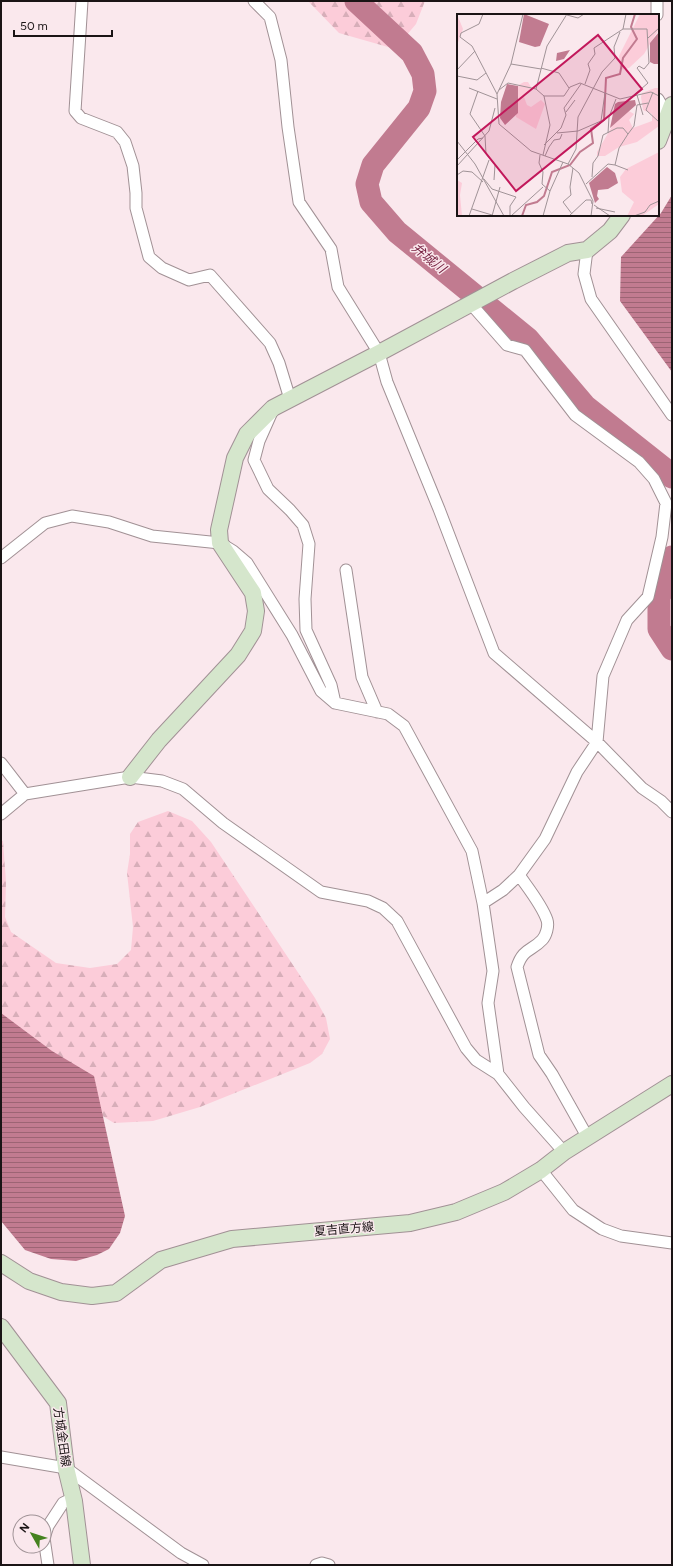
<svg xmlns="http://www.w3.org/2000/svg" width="673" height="1566" viewBox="0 0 673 1566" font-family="Figtree,'Noto Sans JP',sans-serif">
  <defs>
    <pattern id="forest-firs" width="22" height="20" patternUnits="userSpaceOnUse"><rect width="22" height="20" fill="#fcccd9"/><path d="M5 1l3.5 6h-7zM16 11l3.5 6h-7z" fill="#d7aeb9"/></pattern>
    <pattern id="water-rules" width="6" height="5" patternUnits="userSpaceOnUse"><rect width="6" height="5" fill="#c17b90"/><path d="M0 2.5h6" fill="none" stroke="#9c6474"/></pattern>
  </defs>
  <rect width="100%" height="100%" fill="#fae8ed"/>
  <!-- forest -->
  <path fill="url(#forest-firs)" d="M308,1H425L416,24L395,49L339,33Z
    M168,811L192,821L211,842L315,998L326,1018L330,1039L322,1054L310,1063L200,1107L153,1121L114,1123L96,1112L1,1039V840L3,841L6,882L5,917L11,932L56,963L90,968L117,964L131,950L133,927L127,873L130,854V834L138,822Z"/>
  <!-- water -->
  <path fill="url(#water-rules)" d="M672,195V372L620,301L621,257L661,213Z
    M1,1013L52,1051L94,1076L125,1216L120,1233L109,1249L97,1255L76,1261L51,1259L25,1250L1,1221Z"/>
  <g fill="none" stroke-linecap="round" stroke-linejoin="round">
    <!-- river -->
    <path stroke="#c17b90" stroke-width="23" d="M356,1L412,53L423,74L425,91L419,108L373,165L367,184L371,202L397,232L528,339L585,406L671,474L672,477
      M672,557L659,598V629L672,649"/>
    <defs>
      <path id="street" d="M82,1L75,111L81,118L117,132L125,142L133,166L136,193V208L149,257L162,268L189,280L210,275L270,343L279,363L290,399
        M254,1L270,17L281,60L288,127L299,202L331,249L338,287L379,353L387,382L439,509L494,653L597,742L642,788L661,801L672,812
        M657,1V15
        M658,99L668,116
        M587,250L584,274L591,299L672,415
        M471,304L507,345L525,350L575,415L639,462L654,479L666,503L662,537L648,597L627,620L603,676L597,742L577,772L545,839L519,875L503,890L483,903
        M271,414L259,441L254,460L268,489L290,510L303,525L309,544L305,599L306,630L331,685L335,703L388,714L404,726L472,851L483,903L493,971L488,1003L498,1074
        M1,558L45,523L72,516L109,522L152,536L220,543L233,551L247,563L292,635L321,691L335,703
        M346,570L362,677L377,712
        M1,763L25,794
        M1,814L25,794L130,777L162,781L183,789L223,823L321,892L368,901L383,908L397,921L466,1048L476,1060L498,1074L524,1107L564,1152
        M519,875C528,888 542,905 547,920C549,926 546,936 542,940C532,951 523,948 517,967L539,1055L552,1074L588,1138
        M541,1170L573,1210L602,1229L621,1236L672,1243
        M1,1457L66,1468L181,1553L203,1565
        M48,1565L44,1538L48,1526L63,1503L73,1498
        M316,1565L322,1563L329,1565"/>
      <path id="secondary" d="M658,141L672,105
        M130,777L159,740L238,655L253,631L256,611L253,593L220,543L219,530L235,458L247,434L273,408L379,353L513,281L568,253L587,250L610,231L622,215
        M1,1263L29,1281L61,1292L92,1296L116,1293L161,1260L232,1239L410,1223L456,1212L504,1192L541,1170L564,1152L672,1084
        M1,1327L58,1403L66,1468L74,1501L82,1565"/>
    </defs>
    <!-- street casing -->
    <use href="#street" stroke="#a19195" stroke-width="13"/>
    <!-- secondary casing -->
    <use href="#secondary" stroke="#a19195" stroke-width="18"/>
    <!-- street -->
    <use href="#street" stroke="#fff" stroke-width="11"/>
    <!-- secondary -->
    <use href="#secondary" stroke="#d5e6cc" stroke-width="16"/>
  </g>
  <g text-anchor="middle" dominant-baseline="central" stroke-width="3" stroke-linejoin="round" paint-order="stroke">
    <!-- street labels -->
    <g font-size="12" fill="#1a1415" stroke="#fae8ed">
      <text transform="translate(344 1229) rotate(-5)">夏吉直方線</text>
      <text transform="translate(62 1437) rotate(82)">方城金田線</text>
    </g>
    <!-- water labels -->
    <g font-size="13" font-style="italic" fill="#792544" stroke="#fae8ed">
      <text transform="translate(429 258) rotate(39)">弁城川</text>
    </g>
  </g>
  <!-- overview -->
  <g transform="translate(457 14)">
    <rect width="202" height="202" fill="#fae8ed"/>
    <path d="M0,0L6,15L0,31ZM183,0H202V15L187,40L172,54L163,56L162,42ZM67,68H71L74,73L67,83L70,91L74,93L84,86L88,90L79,115L59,103L58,73ZM198,74H202V112L180,128L162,133L148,142H140V138L163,99L172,97L177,100L172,106L176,114L195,107V100L186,96L184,83L185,79ZM202,138V190L185,202H170L177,188L165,178L163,163L169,155ZM0,166L5,169L3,181L5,202H0Z" fill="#fcccd9"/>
    <path d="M67,0L92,10L83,32L78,33L62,28ZM202,18V50H197L193,48V29ZM113,36L107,45L99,47L100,39ZM50,70L61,72V99L48,111L43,104L44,88ZM178,86L179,91L153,114L158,90L161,88ZM150,153L158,159L161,169L151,175L141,176L140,182L142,185L138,189L132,169Z" fill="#c17b90"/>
    <path fill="none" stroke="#c17b90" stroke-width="2" d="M65,202L69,191L80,188L87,182L95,158L113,151L123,138L136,129L134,115L147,106L149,64L163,60L166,44L180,25L174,13L178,0"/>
    <path fill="none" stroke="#a09397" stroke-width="1" d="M26,0L22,10L4,19L3,23L15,32L40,80L42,110L74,137L111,150L122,159L136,187L134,202M110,1L121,4L127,0M166,15L169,0M191,24L202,14M54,50L84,55M84,54L102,59L112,74M0,56L18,37M0,62L20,66L29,59M128,70L133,56L131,50L138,40L137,34L166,15H190L192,49L187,55L182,52L180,54L191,69L176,82M12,74L40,85M79,75L90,32L110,0M42,76L51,69L79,75L87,82L93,111L86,141M21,77L13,100L28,122L29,140L38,151L37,166M196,78L189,96L202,108M40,80L54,50L66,0M180,81L186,101M87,82H107L113,73L123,69L163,85L194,78L202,82M109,98L118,86M100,119L121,117L144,107L148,79M151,119L152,103L159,85M171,120L177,112L180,91L191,89M0,127L18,150L47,202M87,131L104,114L109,101L107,94L124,70M83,141L82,149L86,158L85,170L93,177M88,142L92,133L97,126L103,125L105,120M0,146L21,125L26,124M111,150L119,135L121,103L145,58L158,44L157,33L163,18M158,151L171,156M0,152L32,117L38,94M0,161L6,157L15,158L26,168M27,165L35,175L59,183L53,192V202M129,170L151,150L158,151L162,134L171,120L166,114H160L146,121L141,142L136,149L135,163M137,191L153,202M139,194L158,198M15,195L35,201M115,200L106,188L114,181L113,173L116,154M12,202L32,146M35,202L43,173M54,202L86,173M86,202L93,177L106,148M112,202L129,186H134L135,190M177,202L188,198L193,191L202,187"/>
    <path fill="#c2185b" fill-opacity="0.15" stroke="#c2185b" stroke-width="2" d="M141,21L185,75L59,177L16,123Z"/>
    <rect width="202" height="202" fill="none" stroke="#1a1415" stroke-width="2"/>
  </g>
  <!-- border -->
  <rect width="673" height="1566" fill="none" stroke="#1a1415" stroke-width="4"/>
  <!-- north arrow -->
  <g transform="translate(32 1534) rotate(309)"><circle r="19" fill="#fae8ed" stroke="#a09397"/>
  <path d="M0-3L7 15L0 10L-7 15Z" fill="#45821f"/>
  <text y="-6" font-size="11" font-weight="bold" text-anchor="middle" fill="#1a1415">N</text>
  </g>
  <!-- scale -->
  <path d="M14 30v6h98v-6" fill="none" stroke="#1a1415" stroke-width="2"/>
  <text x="20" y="30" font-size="12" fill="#1a1415" stroke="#fae8ed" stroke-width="3" paint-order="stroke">50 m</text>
</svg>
